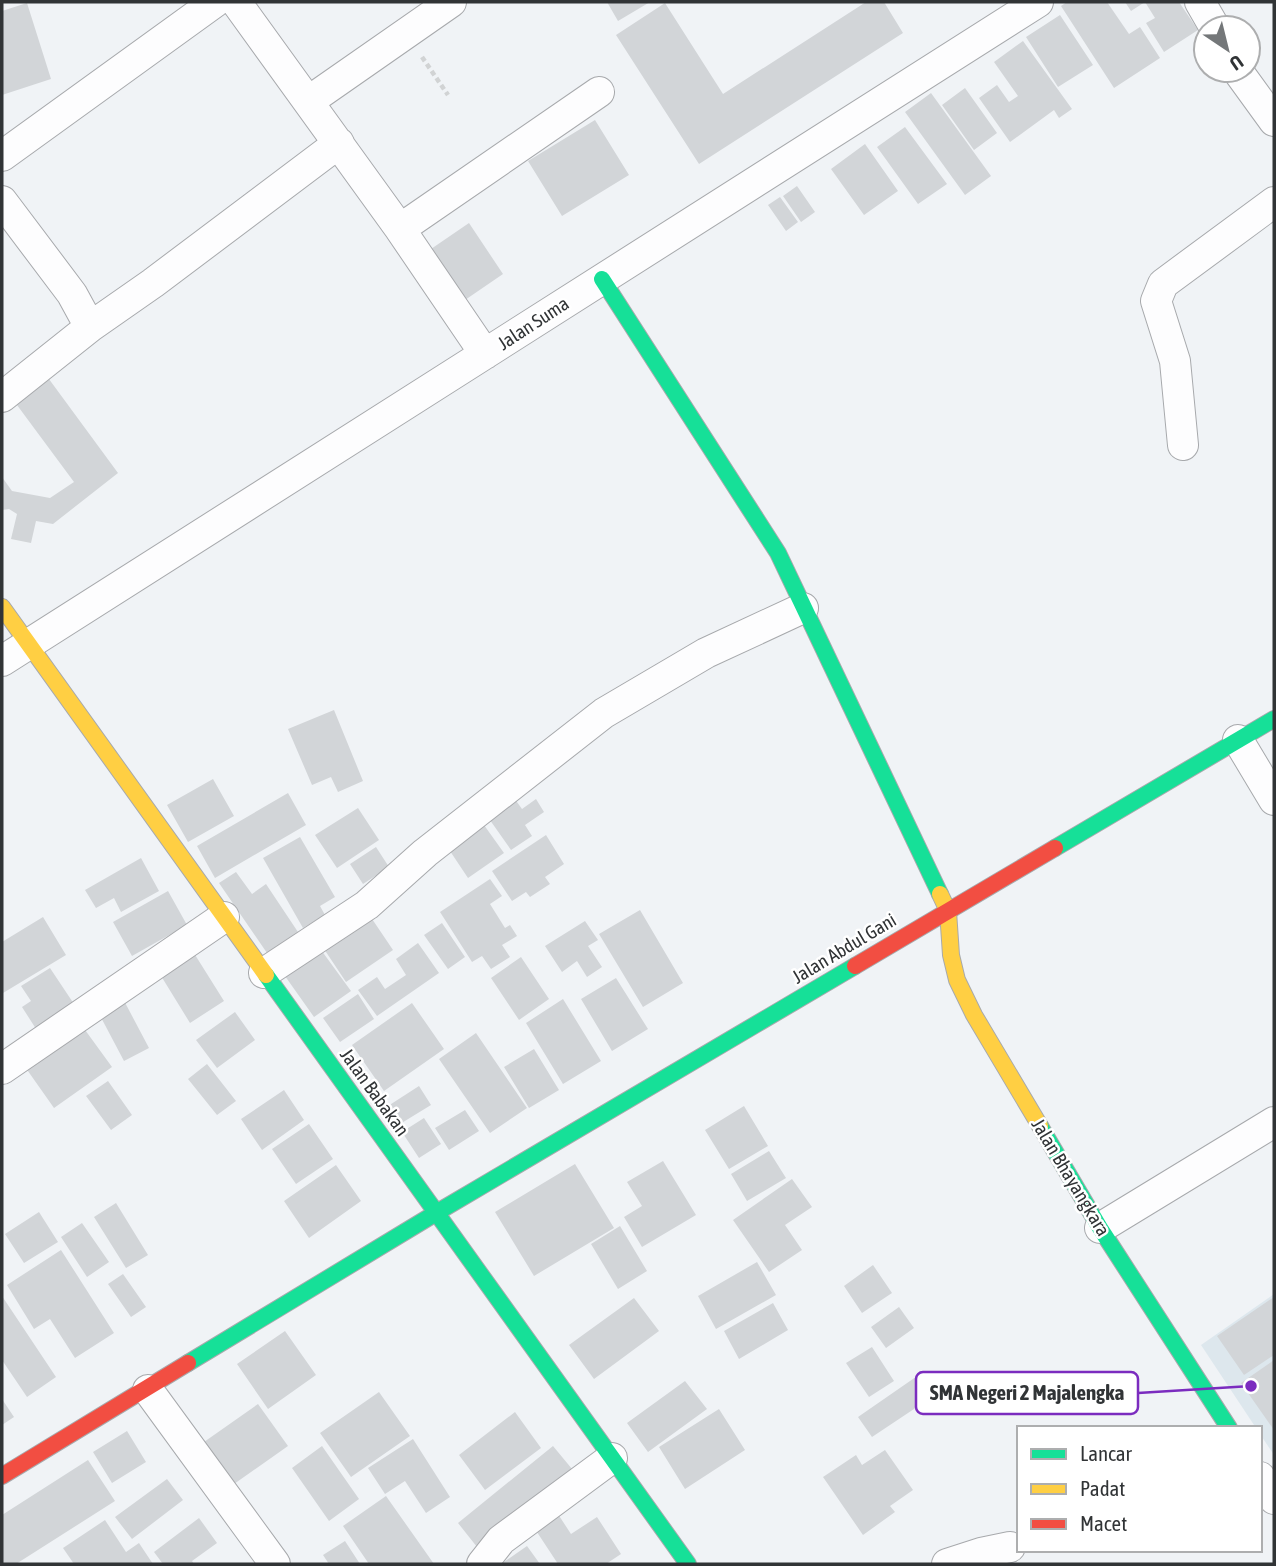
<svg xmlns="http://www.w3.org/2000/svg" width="1276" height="1566" viewBox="0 0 1276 1566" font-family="'Asap Condensed',sans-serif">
  <rect width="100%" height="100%" fill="#f0f3f6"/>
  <!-- built -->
  <path fill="#dde7ed" d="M1274,1294V1455L1260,1434V1428H1256L1201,1345Z"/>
  <!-- building -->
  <path fill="#d2d5d8" d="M607,2H650L618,21Z
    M866,2H884L903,33L699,164L616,35L665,3L723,94Z
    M1067,2H1107L1129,34L1140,27L1160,58L1114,88L1061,6Z
    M1125,2H1179L1198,30L1164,52L1146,23L1155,18L1145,2L1131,11Z
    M27,3L51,79L2,95V11Z
    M1060,15L1093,65L1058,87L1026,37Z
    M1023,41L1072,109L1059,118L1054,110L1010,142L979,98L997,85L1009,102L1018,96L994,62Z
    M965,88L997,133L974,150L942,105Z
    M931,93L991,176L965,195L905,112Z
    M595,120L629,175L562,216L528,161Z
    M905,127L947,184L918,204L877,147Z
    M865,144L898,191L864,215L831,169Z
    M797,186L815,212L801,222L783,196Z
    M780,197L798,222L786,231L768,205Z
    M469,223L503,274L465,300L431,249Z
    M46,375L118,473L53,524L36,521L31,543L11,539L17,514L9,509L2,510V477L12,491L50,498L74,482L14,401Z
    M334,710L363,781L338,792L331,777L312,785L288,729Z
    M213,779L234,816L188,842L167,805Z
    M288,793L306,825L215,878L197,846Z
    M512,795L522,809L536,799L544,812L525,825L532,836L511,850L485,813Z
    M358,808L379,840L337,868L315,835Z
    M479,818L504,853L468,878L444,842Z
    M546,835L564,864L545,877L550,884L530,897L526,892L512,901L492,871Z
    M300,837L335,897L320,906L325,915L303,928L263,858Z
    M376,847L389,867L363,884L350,864Z
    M141,858L159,891L121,912L114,898L96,908L85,890Z
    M236,872L252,894L266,884L298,932L267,953L219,883Z
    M490,879L502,896L490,904L505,928L510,925L517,936L502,945L510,957L491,969L482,956L472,962L440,912Z
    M168,891L187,925L132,956L113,922Z
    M366,910L393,950L346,982L320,943Z
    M640,910L683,983L643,1007L599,934Z
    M43,917L66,955L3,993L2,942Z
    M585,921L598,940L588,946L602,967L587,977L577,961L562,972L545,946Z
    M442,923L465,957L448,969L424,935Z
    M316,943L351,991L314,1017L280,969Z
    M418,943L439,973L377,1016L358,990L377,977L385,989L406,975L396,959Z
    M192,950L224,1001L190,1023L158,971Z
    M521,957L549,999L519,1020L491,978Z
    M50,968L76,1007L38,1032L22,1007L31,1001L21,986Z
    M616,978L648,1029L612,1051L581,999Z
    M358,994L374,1019L340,1042L323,1018Z
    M121,995L149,1048L124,1061L96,1008Z
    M563,999L601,1061L563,1084L526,1023Z
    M412,1003L444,1049L384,1091L352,1045Z
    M235,1012L255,1040L217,1068L196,1040Z
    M80,1023L112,1067L54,1108L23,1064Z
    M476,1033L527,1108L490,1133L439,1059Z
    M534,1049L559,1090L529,1108L504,1067Z
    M207,1064L236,1101L217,1115L188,1079Z
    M108,1081L132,1115L111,1130L86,1096Z
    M419,1086L431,1105L400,1124L388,1106Z
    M284,1090L304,1120L262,1150L241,1119Z
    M744,1106L768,1146L729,1169L705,1130Z
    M465,1110L479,1131L449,1150L435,1128Z
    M424,1118L441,1144L419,1158L402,1132Z
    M309,1124L333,1159L296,1184L272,1149Z
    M769,1151L786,1178L747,1201L731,1174Z
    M663,1161L696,1215L642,1247L624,1217L642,1206L627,1182Z
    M575,1164L614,1228L534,1276L495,1212Z
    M336,1165L361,1201L309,1238L284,1201Z
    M792,1179L812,1207L785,1225L802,1250L769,1272L733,1220Z
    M116,1203L148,1255L126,1268L94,1217Z
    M39,1212L58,1242L24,1263L5,1234Z
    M82,1223L109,1262L87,1277L61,1237Z
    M620,1226L647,1271L618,1289L591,1244Z
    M61,1250L114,1333L75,1358L50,1319L34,1329L7,1285Z
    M757,1262L776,1295L716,1329L698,1296Z
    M873,1265L892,1293L862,1313L844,1286Z
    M123,1274L146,1307L131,1317L108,1284Z
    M2,1296L56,1377L27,1397L2,1360Z
    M1274,1297V1355L1244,1375L1217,1336Z
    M634,1298L659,1331L594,1379L569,1345Z
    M773,1303L788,1330L739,1359L724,1331Z
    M899,1307L914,1328L886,1348L871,1327Z
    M285,1331L316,1375L268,1409L237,1364Z
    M872,1347L894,1381L869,1397L846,1363Z
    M1274,1360V1430L1241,1383Z
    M923,1372L938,1393L872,1437L858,1417Z
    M685,1381L707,1409L648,1452L627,1423Z
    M379,1392L410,1436L351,1477L320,1433Z
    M2,1399L14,1417L2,1425Z
    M258,1404L288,1446L234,1484L204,1442Z
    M719,1409L745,1450L685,1489L659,1447Z
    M515,1412L541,1448L485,1490L459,1455Z
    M127,1431L146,1462L112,1483L93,1452Z
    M413,1439L450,1497L426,1513L405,1481L385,1494L368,1468Z
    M322,1446L359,1499L329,1521L292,1468Z
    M553,1446L577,1475L481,1552L458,1523Z
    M885,1450L913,1490L890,1506L895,1512L863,1535L823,1477L856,1455L862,1465Z
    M88,1460L115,1501L16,1564H2V1515Z
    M167,1479L183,1500L132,1539L115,1517Z
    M386,1496L434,1564H369L343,1526Z
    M554,1508L571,1534L597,1517L621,1554L606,1564H558L531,1523Z
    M199,1518L217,1543L192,1561L194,1564H163L154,1552Z
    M105,1520L126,1552L139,1543L153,1564H74L63,1548Z
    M345,1541L360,1564H329L323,1555Z
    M527,1546L540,1564H501Z"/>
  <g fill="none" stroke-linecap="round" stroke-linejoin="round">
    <defs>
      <path id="street" d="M236,2L400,229L485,354
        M1200,2L1215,28
        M1237,70L1274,121
        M309,101L451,2
        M2,156L215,2
        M2,201L72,294L90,327L2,397
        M400,229L599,92
        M90,327L153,283L339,143
        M1183,445L1175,361L1156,301L1163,284L1274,202
        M2,661L1038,2
        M1238,740L1274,800
        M264,973L367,905L425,853L604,713L706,653L803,608
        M2,1069L224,917
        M1100,1228L1274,1122
        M148,1390L275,1564
        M1260,1477L1274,1499
        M482,1564L501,1540L612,1458
        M947,1564L981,1553L1010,1547"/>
      <path id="fast" d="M602,279L778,553L940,894
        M1055,848L1274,719
        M266,975L688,1564
        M1040,1126L1100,1228L1229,1428
        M188,1363L436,1213L855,966"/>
      <path id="slow" d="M2,607L266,975
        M940,894L948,911L951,955L957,980L974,1015L1040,1126"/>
      <path id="jam" d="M855,966L1055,848
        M2,1476L188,1363"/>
    </defs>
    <!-- street casing -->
    <use href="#street" stroke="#a7a9ac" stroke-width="32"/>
    <!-- fast casing -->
    <use href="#fast" stroke="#a7a9ac" stroke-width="18"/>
    <!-- slow casing -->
    <use href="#slow" stroke="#a7a9ac" stroke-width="18"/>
    <!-- jam casing -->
    <use href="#jam" stroke="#a7a9ac" stroke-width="18"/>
    <!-- path -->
    <path stroke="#d1d3d4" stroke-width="4.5" stroke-dasharray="5 3.5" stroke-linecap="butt" d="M422,57L448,95"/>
    <!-- street -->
    <use href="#street" stroke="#fdfdfe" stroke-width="30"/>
    <!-- fast -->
    <use href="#fast" stroke="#16e098" stroke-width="16"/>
    <!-- slow -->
    <use href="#slow" stroke="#ffcf43" stroke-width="16"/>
    <!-- jam -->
    <use href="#jam" stroke="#f24e42" stroke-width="16"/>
  </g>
  <g text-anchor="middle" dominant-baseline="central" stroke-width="5" stroke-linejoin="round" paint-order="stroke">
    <!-- street labels -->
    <g font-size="19" fill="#313436" stroke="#fff">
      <text transform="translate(533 323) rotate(-33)">Jalan Suma</text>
      <text transform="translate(844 948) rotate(-31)">Jalan Abdul Gani</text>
      <text transform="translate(375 1092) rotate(54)">Jalan Babakan</text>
      <text transform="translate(1071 1177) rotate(59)">Jalan Bhayangkara</text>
    </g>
  </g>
  <!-- callouts -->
  <path fill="none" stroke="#7b2cbf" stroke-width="2.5" d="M1251 1386L1138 1393"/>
  <circle fill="#7b2cbf" stroke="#fff" stroke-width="2.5" cx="1251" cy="1386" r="7"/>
  <rect fill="#fff" stroke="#7b2cbf" stroke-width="2.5" x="916" y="1372" width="222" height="42" rx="7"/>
  <g font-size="21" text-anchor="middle" font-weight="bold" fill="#313436">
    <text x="1027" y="1400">SMA Negeri 2 Majalengka</text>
  </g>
  <!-- border -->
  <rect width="1276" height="1566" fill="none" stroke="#313436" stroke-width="7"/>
  <!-- legend -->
  <rect x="1017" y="1426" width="245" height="126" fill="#ffffff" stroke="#adaeaf" stroke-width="2"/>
  <rect x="1031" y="1449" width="35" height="10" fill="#16e098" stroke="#adaeaf" stroke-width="2"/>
  <text x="1080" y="1461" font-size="21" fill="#313436">Lancar</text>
  <rect x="1031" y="1484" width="35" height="10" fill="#ffcf43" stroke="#adaeaf" stroke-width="2"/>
  <text x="1080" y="1496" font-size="21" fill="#313436">Padat</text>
  <rect x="1031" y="1519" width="35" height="10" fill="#f24e42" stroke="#adaeaf" stroke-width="2"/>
  <text x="1080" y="1531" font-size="21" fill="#313436">Macet</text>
  <!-- north arrow -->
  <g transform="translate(1227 49) rotate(145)"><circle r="33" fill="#ffffff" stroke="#adaeaf" stroke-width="2"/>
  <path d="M0-5L12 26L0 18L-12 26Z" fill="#747779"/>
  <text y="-10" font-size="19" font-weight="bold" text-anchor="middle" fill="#313436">U</text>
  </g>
</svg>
